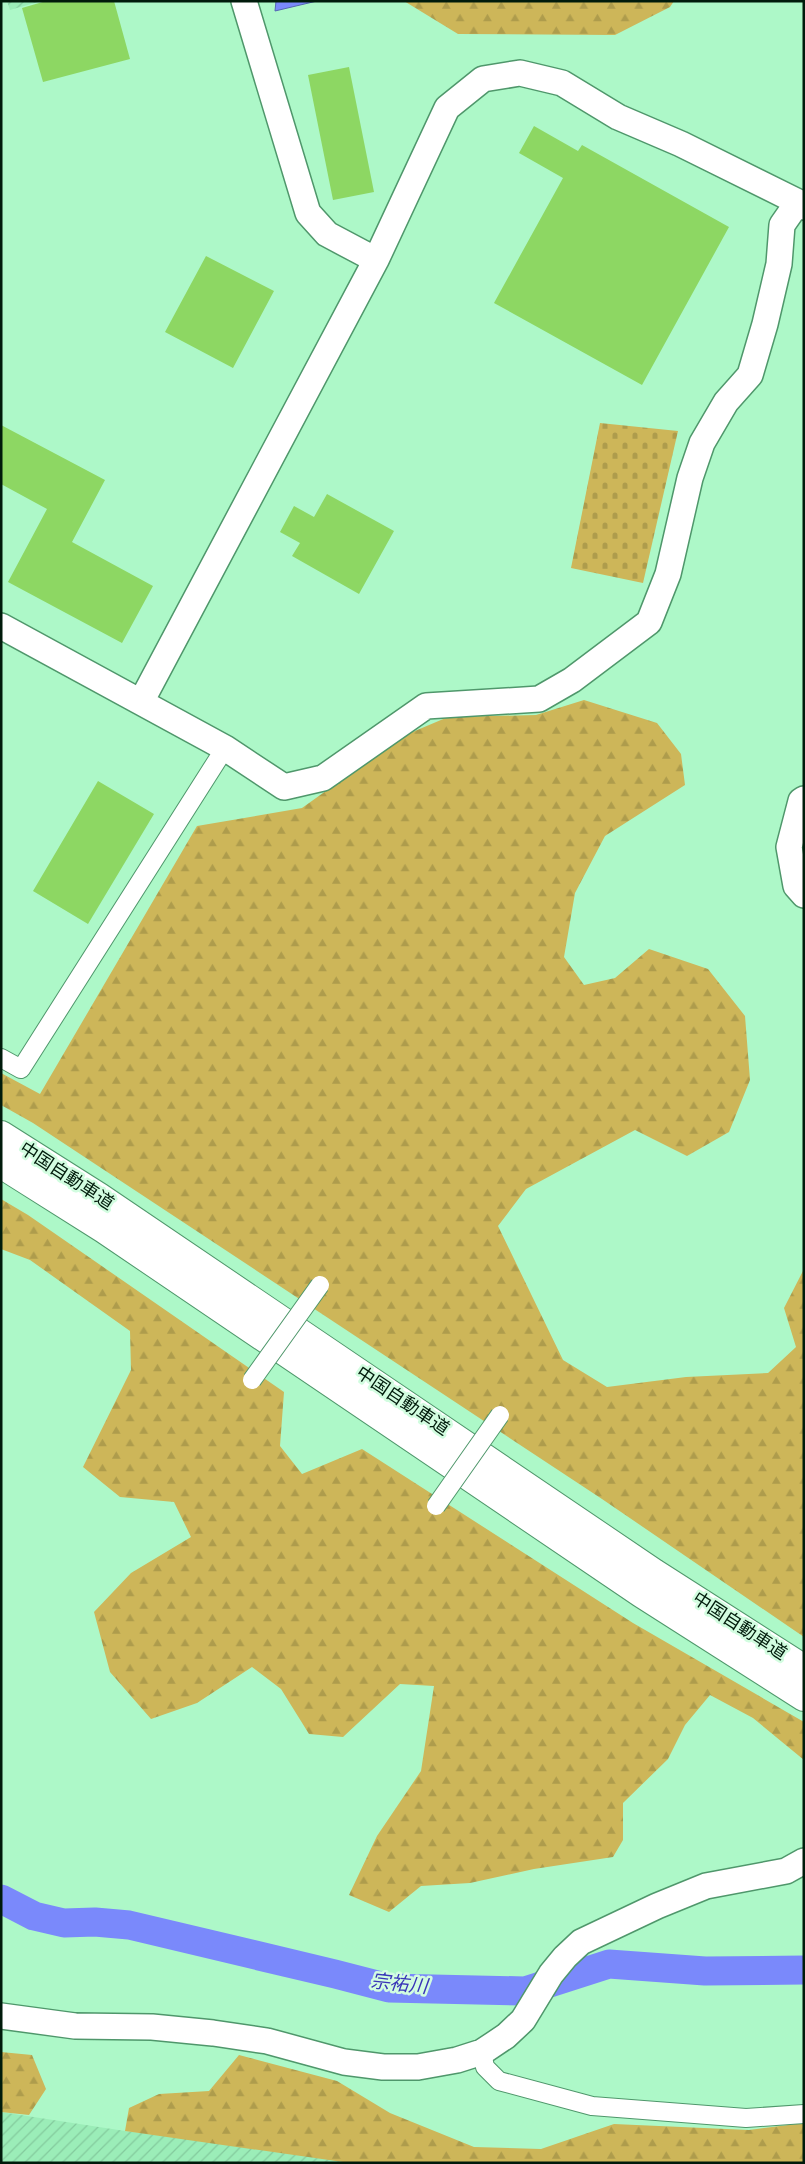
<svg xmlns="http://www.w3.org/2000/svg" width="805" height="2164" viewBox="0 0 805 2164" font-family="Overpass,'Noto Sans JP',sans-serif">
  <defs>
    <pattern id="industrial-furrows" width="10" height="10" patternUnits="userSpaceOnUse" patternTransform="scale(1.25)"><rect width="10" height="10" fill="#9bedb8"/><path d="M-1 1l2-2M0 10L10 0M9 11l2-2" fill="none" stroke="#84cb9d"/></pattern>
    <pattern id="forest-firs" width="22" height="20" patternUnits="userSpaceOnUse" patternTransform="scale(1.25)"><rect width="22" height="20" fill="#cdb659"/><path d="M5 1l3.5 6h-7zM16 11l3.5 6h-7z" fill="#ae9c4c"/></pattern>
    <pattern id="cemetery-stones" width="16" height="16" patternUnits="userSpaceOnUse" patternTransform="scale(1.25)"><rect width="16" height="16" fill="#cdb659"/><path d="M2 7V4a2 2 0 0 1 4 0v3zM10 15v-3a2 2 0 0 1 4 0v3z" fill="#ae9c4c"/></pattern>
  </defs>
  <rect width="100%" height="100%" fill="#adf8c8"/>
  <!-- industrial -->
  <path fill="url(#industrial-furrows)" d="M7,1H41L10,10Z
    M1,2112L125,2131L379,2163H1Z"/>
  <!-- forest -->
  <path fill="url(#forest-firs)" d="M404,1H674L670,7L615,35L458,34Z
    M584,700L657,723L681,754L685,785L605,836L575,893L564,957L584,985L615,978L649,949L708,969L745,1016L750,1080L729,1132L687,1156L635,1130L526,1189L498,1226L563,1360L607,1387L686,1377L768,1373L796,1347L784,1308L804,1269V1637L602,1499L33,1123L1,1105V1073L40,1094L197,826L302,808L403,736L448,717L536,715Z
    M1,1199L28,1215L284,1392L280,1446L302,1474L362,1449L633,1623L804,1722V1760L753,1718L710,1695L685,1725L668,1759L623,1803V1840L613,1857L534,1869L470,1883L421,1886L389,1912L349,1895L377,1836L421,1771L434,1686L400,1684L343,1737L309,1734L281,1689L252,1667L197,1703L151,1719L110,1672L94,1612L131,1573L191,1537L174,1502L120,1497L83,1467L131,1370L130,1331L30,1260L1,1249Z
    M1,2052L32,2055L46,2089L29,2115L1,2112Z
    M239,2055L337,2081L390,2113L474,2147L541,2149L614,2124L749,2130L804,2123V2163H350L125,2131L129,2108L159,2094L209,2091Z"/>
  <!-- cemetery -->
  <path fill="url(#cemetery-stones)" d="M600,423L678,431L643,583L571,568Z"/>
  <!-- water -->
  <path fill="#7a89fb" stroke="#5568b3" d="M276,1H317L275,11Z"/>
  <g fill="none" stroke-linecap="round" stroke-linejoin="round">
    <!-- river -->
    <path stroke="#7a89fb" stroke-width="29" d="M1,1899L34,1916L64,1923L95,1922L129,1925L335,1974L389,1988L525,1991L609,1964L705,1971L804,1970"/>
  </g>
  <!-- building -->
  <path fill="#8dd763" d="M46,1H114L130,59L43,82L22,8Z
    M349,67L374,192L333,200L308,75Z
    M534,126L578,151L582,145L729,227L642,385L494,303L563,178L519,153Z
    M206,256L274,291L233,368L165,332Z
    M1,425L105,480L72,542L153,586L122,643L8,582L47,509L1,484Z
    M327,494L394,531L359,594L292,556L300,543L280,532L294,506L314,517Z
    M98,781L154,814L88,924L33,891Z"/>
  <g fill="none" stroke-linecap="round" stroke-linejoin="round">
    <defs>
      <path id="street" d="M1,1058L21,1069L225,748
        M482,2052L485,2067L499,2081L592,2106L746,2118L804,2114"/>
      <path id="secondary" d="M244,1L308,213L327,234L376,260
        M1,626L225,748L284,787L323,778L426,706L539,699L572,680L649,622L668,574L690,478L702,443L726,402L750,375L765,324L779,264L782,225L798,202
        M141,702L376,260L447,108L483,79L520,73L562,83L618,117L681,144L798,202L804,207
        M804,799L801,801L789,847L796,886L804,895
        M1,2016L75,2026L152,2027L213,2033L267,2041L344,2062L383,2067H418L457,2060L482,2052L506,2036L523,2020L551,1974L565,1957L581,1942L657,1906L706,1886L786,1871L804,1861"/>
      <path id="highway" d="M1,1135L99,1197L654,1573L804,1669
        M1,1164L104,1229L641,1593L804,1697"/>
    </defs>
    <!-- street casing -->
    <use href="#street" stroke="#4f976b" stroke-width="20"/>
    <!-- secondary casing -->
    <use href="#secondary" stroke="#4f976b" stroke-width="28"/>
    <!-- highway casing -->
    <use href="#highway" stroke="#4f976b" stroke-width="30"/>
    <!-- street -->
    <use href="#street" stroke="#fff" stroke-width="18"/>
    <!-- secondary -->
    <use href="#secondary" stroke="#fff" stroke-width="25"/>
    <!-- highway -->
    <use href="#highway" stroke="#fff" stroke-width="28"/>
    <defs>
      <path id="street-bridge" d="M252,1380L320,1285
        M436,1506L500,1415"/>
    </defs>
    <!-- street-bridge casing -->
    <use href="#street-bridge" stroke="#4f976b" stroke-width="20" stroke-linecap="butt"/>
    <!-- street-bridge -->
    <use href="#street-bridge" stroke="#fff" stroke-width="18"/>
  </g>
  <g text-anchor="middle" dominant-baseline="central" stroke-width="5" stroke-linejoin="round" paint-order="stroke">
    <!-- street labels -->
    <g font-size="18" fill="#001b0b" stroke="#d2fde0">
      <text transform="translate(66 1177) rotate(33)">中国自動車道</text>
      <text transform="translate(402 1402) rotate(34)">中国自動車道</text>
      <text transform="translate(739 1627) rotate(33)">中国自動車道</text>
    </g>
    <!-- water labels -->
    <g font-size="19" font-style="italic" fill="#3935b8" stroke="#d2fde0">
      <text transform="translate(399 1985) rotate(6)">宗祐川</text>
    </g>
  </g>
  <!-- border -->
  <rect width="805" height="2164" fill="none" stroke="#001b0b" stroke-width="5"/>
</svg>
